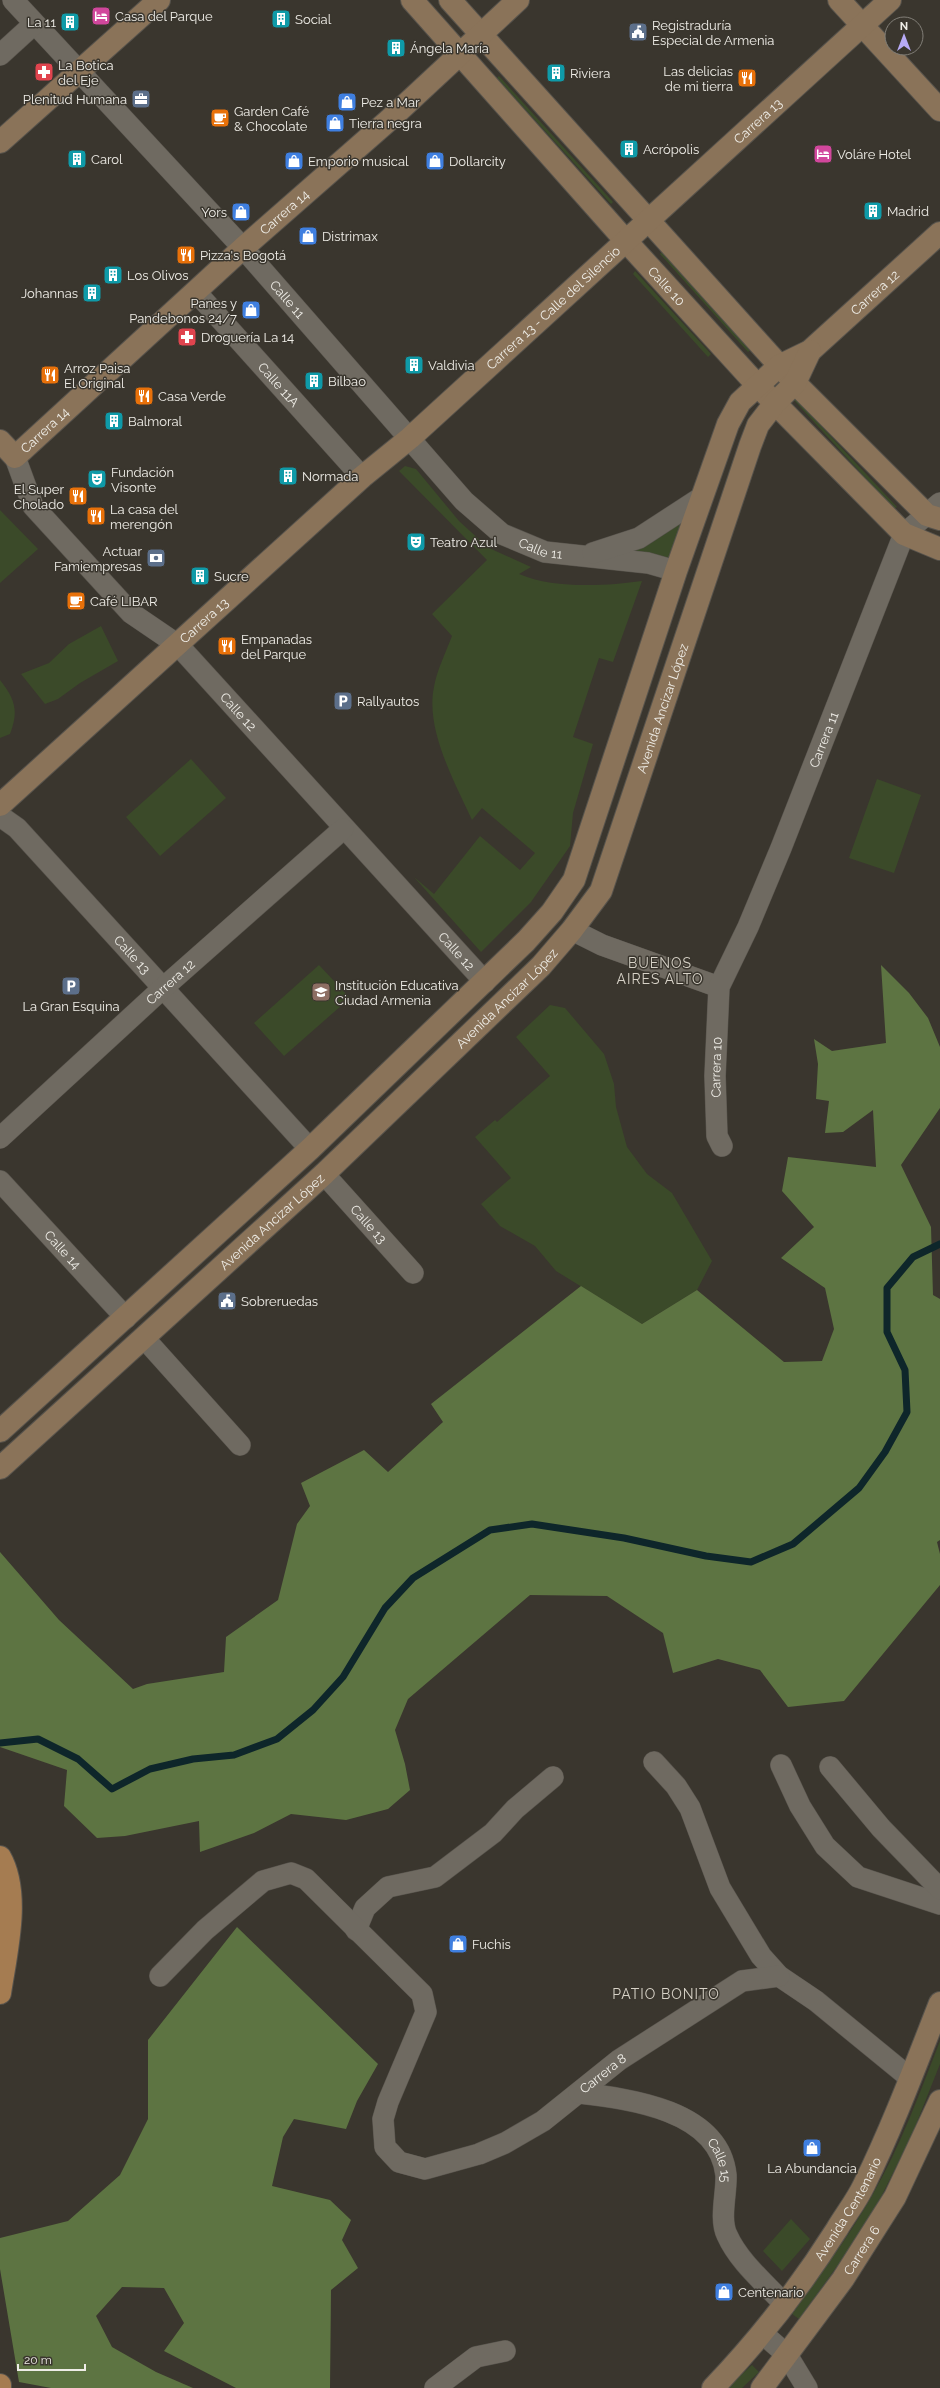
<svg xmlns="http://www.w3.org/2000/svg" width="940" height="2388" viewBox="0 0 940 2388" font-family="Raleway,sans-serif">
  <rect width="100%" height="100%" fill="#3a362e"/>
  <!-- green -->
  <path fill="#3b4a29" d="M499,76L613,202L611,204L497,78Z
    M662,252L750,350L748,352L660,254Z
    M635,271L711,354L708,357L633,274Z
    M793,396L897,507L894,509L791,397Z
    M405,466L416,469L459,521L482,542L489,548L531,567L519,574C553,589 606,586 642,581L613,662L599,658L573,737L593,744L573,813L570,846L531,902L481,952L414,877L434,894L480,836L520,870L535,853L482,808L472,820C455,783 425,729 434,687C437,670 446,652 452,636L432,614L487,560L399,471Z
    M0,510L38,549L0,583Z
    M680,523L681,527L669,559L627,550Z
    M101,626L118,661L80,683L58,699L45,704L21,674L49,663L69,644Z
    M0,680C15,699 19,711 10,734L0,738Z
    M191,759L226,798L160,856L126,817Z
    M877,779L921,795L894,873L849,858Z
    M319,965L350,998L284,1056L254,1023Z
    M550,1005L565,1008L604,1054L614,1084L616,1107L627,1147L647,1174L672,1193L712,1261L697,1290L642,1324L556,1271L535,1246L500,1226L481,1204L511,1178L475,1137L495,1120L497,1122L550,1076L516,1037Z
    M940,2041V2064L911,2137L882,2195L856,2240L799,2319L792,2314C821,2274 850,2235 874,2192C901,2145 920,2092 940,2041Z
    M791,2219L810,2239L782,2271L763,2251Z
    M752,2365L759,2372L742,2388H727Z"/>
  <!-- forest -->
  <path fill="#5d7442" d="M881,965L909,993L928,1018L940,1047V1108L901,1165L931,1227L933,1295L940,1299V1540L937,1542L940,1554V1585L844,1701L788,1707L760,1670L718,1659L673,1673L663,1633L607,1596L530,1595L408,1699L395,1730L405,1764L410,1790L388,1809L346,1820L291,1814L254,1833L200,1852L199,1821L125,1836L97,1838L64,1806L67,1770L0,1747V1552L59,1620L133,1689L147,1684L224,1672L226,1637L278,1600L297,1524L310,1506L301,1483L364,1450L388,1472L443,1422L431,1404L581,1286L642,1324L697,1290L784,1362L822,1361L834,1329L825,1288L781,1258L814,1227L782,1191L788,1157L876,1167L873,1110L843,1132L825,1133L829,1101L816,1099L818,1064L814,1039L832,1051L886,1043Z
    M237,1927L378,2064L357,2101L346,2129L294,2119L283,2137L272,2186L330,2200L351,2220L342,2240L358,2268L331,2290L330,2388H236L164,2351L184,2323L164,2288L122,2287L96,2316L112,2347L156,2372L193,2388H51L19,2382L0,2269V2238L68,2221L120,2175L148,2119V2040Z"/>
  <g fill="none" stroke-linecap="round" stroke-linejoin="round">
    <!-- stream -->
    <path stroke="#0e262a" stroke-width="7" d="M0,1743L38,1739L78,1759L112,1789L150,1769L193,1759L234,1755L277,1739L313,1710L343,1677L385,1608L413,1578L490,1530L532,1524L624,1538L706,1556L751,1562L793,1544L859,1488L885,1452L907,1412L905,1370L887,1332V1288L913,1257L940,1244"/>
    <defs>
      <g id="street">
        <path id="s1" d="M13,0L243,248L464,501L502,534L545,552L648,563L676,571"/>
        <path d="M0,55L34,24"/>
        <path id="s2" d="M196,292L362,477"/>
        <path id="s3" d="M15,457L33,506L131,613L178,645L485,982"/>
        <path d="M593,553L639,538L702,497"/>
        <path id="s4" d="M0,816L17,828L310,1149"/>
        <path d="M572,930L602,945L719,987"/>
        <path id="s5" d="M0,1138L163,988L343,829"/>
        <path id="s6" d="M722,1146L717,1136L715,1076L719,987L748,927L781,848L904,534L940,503"/>
        <path id="s7" d="M324,1174L413,1273"/>
        <path id="s8" d="M0,1181L126,1318"/>
        <path d="M144,1338L240,1445"/>
        <path d="M654,1762L676,1786L690,1808L720,1888L761,1956L779,1976L816,2001L910,2078"/>
        <path d="M781,1765L800,1806L825,1846L858,1877L940,1904"/>
        <path d="M830,1767L881,1828L940,1889"/>
        <path d="M356,1930L365,1908L388,1887L435,1877L493,1833L515,1809L553,1777"/>
        <path id="s9" d="M160,1976L205,1930L263,1881L291,1873L306,1879L422,1994L426,2012L388,2102L383,2119L385,2147L399,2162L425,2169L479,2154L505,2143L543,2121L619,2060L742,1981L779,1976"/>
        <path id="s10" d="M579,2093C630,2099 719,2110 726,2175C727,2192 719,2219 727,2235C739,2262 765,2283 785,2305"/>
        <path d="M762,2333L787,2355L807,2388"/>
        <path d="M435,2388L476,2357L505,2351"/>
      </g>
      <g id="secondary">
        <path id="s11" d="M412,0L625,240L758,386L904,534L940,549"/>
        <path d="M450,0L795,383L927,515L940,519"/>
        <path d="M839,0L940,110"/>
        <path d="M0,142L159,0"/>
        <path id="s12" d="M0,441L15,457L243,248L389,120L518,0"/>
        <path id="s13" d="M0,805L362,477L410,438L890,0"/>
        <path id="s14" d="M0,1431L310,1149L526,941L552,912L574,880L676,571L728,424L740,402L779,366L810,351L940,233"/>
        <path id="s15" d="M0,1468L324,1174L541,966L572,930L601,891L750,446L758,425L775,403L795,383L810,351"/>
        <path id="s16" d="M713,2388C760,2339 801,2286 837,2229C846,2214 857,2200 864,2185C893,2126 916,2064 940,2003"/>
        <path id="s17" d="M762,2388L843,2279L895,2197L940,2101"/>
      </g>
      <path id="primary" d="M0,1857C21,1894 6,1953 0,1993
        M0,2385V2388"/>
    </defs>
    <!-- street casing -->
    <use href="#street" stroke="#57534c" stroke-width="22"/>
    <!-- secondary casing -->
    <use href="#secondary" stroke="#57534c" stroke-width="24"/>
    <!-- primary casing -->
    <use href="#primary" stroke="#57534c" stroke-width="24"/>
    <!-- street -->
    <use href="#street" stroke="#6f6a61" stroke-width="21"/>
    <!-- secondary -->
    <use href="#secondary" stroke="#8a7359" stroke-width="22"/>
    <!-- primary -->
    <use href="#primary" stroke="#a57c51" stroke-width="22"/>
  </g>
  <!-- icons -->
  <defs>
    <symbol id="hotel-square" viewBox="-11 -11 22 22"><rect x="-9" y="-9" width="18" height="18" rx="4" fill="#d1479c" stroke="#3a362e"/><path d="M-6-4.5h1.5V1H6V5H4.5V3h-9V5H-6ZM-4 0a1.8 1.8 0 1 1 3.6 0ZM.5 0V-2.5h3Q6-2.5 6 0Z" fill="#fff"/></symbol>
    <symbol id="building-square" viewBox="-11 -11 22 22"><rect x="-9" y="-9" width="18" height="18" rx="4" fill="#0f9aa8" stroke="#3a362e"/><path d="M-4-6H4V6H1V3H-1V6H-4ZM-2.5-4.3h1.7v1.8h-1.7ZM.8-4.3h1.7v1.8H.8ZM-2.5-1h1.7V.8h-1.7ZM.8-1h1.7V.8H.8Z" fill="#fff"/></symbol>
    <symbol id="civic-square" viewBox="-11 -11 22 22"><rect x="-9" y="-9" width="18" height="18" rx="4" fill="#5c6f8a" stroke="#3a362e"/><path d="M-.6-6.5H3V-4.5H.6V-3L4-1V1h2V6H-6V1h2V-1L-.6-3ZM-1.2 2.5V6h2.4V2.5Z" fill="#fff"/></symbol>
    <symbol id="pharmacy-square" viewBox="-11 -11 22 22"><rect x="-9" y="-9" width="18" height="18" rx="4" fill="#e0444e" stroke="#3a362e"/><path d="M-2-6h4v4h4v4h-4v4h-4v-4h-4v-4h4Z" fill="#fff"/></symbol>
    <symbol id="restaurant-square" viewBox="-11 -11 22 22"><rect x="-9" y="-9" width="18" height="18" rx="4" fill="#e8710a" stroke="#3a362e"/><path d="M-5-6h1v4h1v-4h1v4h1v-4h1v5L-1.5 .5V6h-2V.5L-5-1ZM5-6V6H3V1.5H1.5Q1.5-4 5-6Z" fill="#fff"/></symbol>
    <symbol id="office-square" viewBox="-11 -11 22 22"><rect x="-9" y="-9" width="18" height="18" rx="4" fill="#5c6f8a" stroke="#3a362e"/><path d="M-6-3h4V-5.5h4V-3h4V5H-6ZM-1-4.5V-3h2v-1.5ZM-6 0V1H6V0Z" fill="#fff"/></symbol>
    <symbol id="shop-square" viewBox="-11 -11 22 22"><rect x="-9" y="-9" width="18" height="18" rx="4" fill="#3f7fe0" stroke="#3a362e"/><path d="M-5-2.5h2.3a2.7 3.5 0 0 1 5.4 0H5L5.5 6h-11ZM-1.5-2.5h3a1.5 2.3 0 0 0-3 0Z" fill="#fff"/></symbol>
    <symbol id="cafe-square" viewBox="-11 -11 22 22"><rect x="-9" y="-9" width="18" height="18" rx="4" fill="#e8710a" stroke="#3a362e"/><path d="M-5.5-4.5H6V0H3Q3 3.5 0 3.5H-2.5Q-5.5 3.5-5.5 0ZM3-3.2v2h1.7v-2ZM-6 4.5H4V6H-6Z" fill="#fff"/></symbol>
    <symbol id="theatre-square" viewBox="-11 -11 22 22"><rect x="-9" y="-9" width="18" height="18" rx="4" fill="#0f9aa8" stroke="#3a362e"/><path d="M-5-5.5Q0-4 5-5.5V0Q5 5 0 6Q-5 5-5 0ZM-3.3-2.5H-1v1.5H-3.3ZM1-2.5H3.3v1.5H1ZM-2.8 1Q0 5.5 2.8 1Z" fill="#fff"/></symbol>
    <symbol id="bank-square" viewBox="-11 -11 22 22"><rect x="-9" y="-9" width="18" height="18" rx="4" fill="#5c6f8a" stroke="#3a362e"/><path d="M-6-4H6V4H-6ZM0-2.3a2.3 2.3 0 1 0 0 4.6a2.3 2.3 0 1 0 0-4.6Z" fill="#fff"/></symbol>
    <symbol id="parking-square" viewBox="-11 -11 22 22"><rect x="-9" y="-9" width="18" height="18" rx="4" fill="#5c6f8a" stroke="#3a362e"/><path d="M-3.5-5.5H1a3.5 3.5 0 0 1 0 7H-1V5.5H-3.5ZM-1-3.4V-.6H.8a1.4 1.4 0 0 0 0-2.8Z" fill="#fff"/></symbol>
    <symbol id="university-square" viewBox="-11 -11 22 22"><rect x="-9" y="-9" width="18" height="18" rx="4" fill="#8d6e63" stroke="#3a362e"/><path d="M0-5L7-2L0 1L-7-2ZM-4 1L0 2.5L4 1V4Q0 6-4 4Z" fill="#fff"/></symbol>
  </defs>
  <g fill-rule="evenodd">
    <use href="#hotel-square" x="90" y="5" width="22" height="22"/>
    <use href="#building-square" x="270" y="8" width="22" height="22"/>
    <use href="#building-square" x="59" y="11" width="22" height="22"/>
    <use href="#civic-square" x="627" y="21" width="22" height="22"/>
    <use href="#building-square" x="385" y="37" width="22" height="22"/>
    <use href="#pharmacy-square" x="33" y="61" width="22" height="22"/>
    <use href="#building-square" x="545" y="62" width="22" height="22"/>
    <use href="#restaurant-square" x="736" y="67" width="22" height="22"/>
    <use href="#office-square" x="130" y="88" width="22" height="22"/>
    <use href="#shop-square" x="336" y="91" width="22" height="22"/>
    <use href="#cafe-square" x="209" y="107" width="22" height="22"/>
    <use href="#shop-square" x="324" y="112" width="22" height="22"/>
    <use href="#building-square" x="618" y="138" width="22" height="22"/>
    <use href="#hotel-square" x="812" y="143" width="22" height="22"/>
    <use href="#building-square" x="66" y="148" width="22" height="22"/>
    <use href="#shop-square" x="283" y="150" width="22" height="22"/>
    <use href="#shop-square" x="424" y="150" width="22" height="22"/>
    <use href="#building-square" x="862" y="200" width="22" height="22"/>
    <use href="#shop-square" x="230" y="201" width="22" height="22"/>
    <use href="#shop-square" x="297" y="225" width="22" height="22"/>
    <use href="#restaurant-square" x="175" y="244" width="22" height="22"/>
    <use href="#building-square" x="102" y="264" width="22" height="22"/>
    <use href="#building-square" x="81" y="282" width="22" height="22"/>
    <use href="#shop-square" x="240" y="299" width="22" height="22"/>
    <use href="#pharmacy-square" x="176" y="326" width="22" height="22"/>
    <use href="#building-square" x="403" y="354" width="22" height="22"/>
    <use href="#restaurant-square" x="39" y="364" width="22" height="22"/>
    <use href="#building-square" x="303" y="370" width="22" height="22"/>
    <use href="#restaurant-square" x="133" y="385" width="22" height="22"/>
    <use href="#building-square" x="103" y="410" width="22" height="22"/>
    <use href="#building-square" x="277" y="465" width="22" height="22"/>
    <use href="#theatre-square" x="86" y="468" width="22" height="22"/>
    <use href="#restaurant-square" x="67" y="485" width="22" height="22"/>
    <use href="#restaurant-square" x="85" y="505" width="22" height="22"/>
    <use href="#theatre-square" x="405" y="531" width="22" height="22"/>
    <use href="#bank-square" x="145" y="547" width="22" height="22"/>
    <use href="#building-square" x="189" y="565" width="22" height="22"/>
    <use href="#cafe-square" x="65" y="590" width="22" height="22"/>
    <use href="#restaurant-square" x="216" y="635" width="22" height="22"/>
    <use href="#parking-square" x="332" y="690" width="22" height="22"/>
    <use href="#parking-square" x="60" y="975" width="22" height="22"/>
    <use href="#university-square" x="310" y="981" width="22" height="22"/>
    <use href="#civic-square" x="216" y="1290" width="22" height="22"/>
    <use href="#shop-square" x="447" y="1933" width="22" height="22"/>
    <use href="#shop-square" x="801" y="2137" width="22" height="22"/>
    <use href="#shop-square" x="713" y="2281" width="22" height="22"/>
  </g>
  <g text-anchor="middle" dominant-baseline="central" stroke-width="3" stroke-linejoin="round" paint-order="stroke">
    <!-- poi labels -->
    <g font-size="13" fill="#efede7" stroke="#3a362e" text-anchor="start">
      <text x="115" y="16">Casa del Parque</text>
      <text x="295" y="19">Social</text>
      <text x="56" y="22" text-anchor="end">La 11</text>
      <text x="652" y="25">Registraduría<tspan x="652" dy="15">Especial de Armenia</tspan></text>
      <text x="410" y="48">Ángela María</text>
      <text x="58" y="65">La Botica<tspan x="58" dy="15">del Eje</tspan></text>
      <text x="733" y="71" text-anchor="end">Las delicias<tspan x="733" dy="15">de mi tierra</tspan></text>
      <text x="570" y="73">Riviera</text>
      <text x="127" y="99" text-anchor="end">Plenitud Humana</text>
      <text x="361" y="102">Pez a Mar</text>
      <text x="234" y="111">Garden Café<tspan x="234" dy="15">&amp; Chocolate</tspan></text>
      <text x="349" y="123">Tierra negra</text>
      <text x="643" y="149">Acrópolis</text>
      <text x="837" y="154">Voláre Hotel</text>
      <text x="91" y="159">Carol</text>
      <text x="308" y="161">Emporio musical</text>
      <text x="449" y="161">Dollarcity</text>
      <text x="887" y="211">Madrid</text>
      <text x="227" y="212" text-anchor="end">Yors</text>
      <text x="322" y="236">Distrimax</text>
      <text x="200" y="255">Pizza's Bogotá</text>
      <text x="127" y="275">Los Olivos</text>
      <text x="78" y="293" text-anchor="end">Johannas</text>
      <text x="237" y="303" text-anchor="end">Panes y<tspan x="237" dy="15">Pandebonos 24/7</tspan></text>
      <text x="201" y="337">Droguería La 14</text>
      <text x="428" y="365">Valdivia</text>
      <text x="64" y="368">Arroz Paisa<tspan x="64" dy="15">El Original</tspan></text>
      <text x="328" y="381">Bilbao</text>
      <text x="158" y="396">Casa Verde</text>
      <text x="128" y="421">Balmoral</text>
      <text x="111" y="472">Fundación<tspan x="111" dy="15">Visonte</tspan></text>
      <text x="302" y="476">Normada</text>
      <text x="64" y="489" text-anchor="end">El Super<tspan x="64" dy="15">Cholado</tspan></text>
      <text x="110" y="509">La casa del<tspan x="110" dy="15">merengón</tspan></text>
      <text x="430" y="542">Teatro Azul</text>
      <text x="142" y="551" text-anchor="end">Actuar<tspan x="142" dy="15">Famiempresas</tspan></text>
      <text x="214" y="576">Sucre</text>
      <text x="90" y="601">Café LIBAR</text>
      <text x="241" y="639">Empanadas<tspan x="241" dy="15">del Parque</tspan></text>
      <text x="357" y="701">Rallyautos</text>
      <text x="335" y="985">Institución Educativa<tspan x="335" dy="15">Ciudad Armenia</tspan></text>
      <text x="71" y="1006" text-anchor="middle">La Gran Esquina</text>
      <text x="241" y="1301">Sobreruedas</text>
      <text x="472" y="1944">Fuchis</text>
      <text x="812" y="2168" text-anchor="middle">La Abundancia</text>
      <text x="738" y="2292">Centenario</text>
    </g>
    <!-- street labels -->
    <g font-size="13" fill="#efede7" stroke="#3a362e">
      <text stroke="none"><textPath href="#s13" startOffset="1021">Carrera 13</textPath></text>
      <text stroke="none"><textPath href="#s12" startOffset="386">Carrera 14</textPath></text>
      <text stroke="none"><textPath href="#s11" startOffset="383">Calle 10</textPath></text>
      <text stroke="none"><textPath href="#s14" startOffset="1478">Carrera 12</textPath></text>
      <text stroke="none"><textPath href="#s1" startOffset="406">Calle 11</textPath></text>
      <text stroke="none"><textPath href="#s13" startOffset="744">Carrera 13 - Calle del Silencio</textPath></text>
      <text stroke="none"><textPath href="#s2" startOffset="124">Calle 11A</textPath></text>
      <text stroke="none"><textPath href="#s12" startOffset="62">Carrera 14</textPath></text>
      <text stroke="none"><textPath href="#s1" startOffset="766">Calle 11</textPath></text>
      <text stroke="none"><textPath href="#s13" startOffset="275">Carrera 13</textPath></text>
      <text stroke="none"><textPath href="#s15" startOffset="1027">Avenida Ancizar López</textPath></text>
      <text stroke="none"><textPath href="#s3" startOffset="344">Calle 12</textPath></text>
      <text stroke="none"><textPath href="#s6" startOffset="429">Carrera 11</textPath></text>
      <text stroke="none"><textPath href="#s3" startOffset="668">Calle 12</textPath></text>
      <text stroke="none"><textPath href="#s4" startOffset="192">Calle 13</textPath></text>
      <text stroke="none"><textPath href="#s5" startOffset="231">Carrera 12</textPath></text>
      <text stroke="none"><textPath href="#s15" startOffset="691">Avenida Ancizar López</textPath></text>
      <text stroke="none"><textPath href="#s6" startOffset="80">Carrera 10</textPath></text>
      <text stroke="none"><textPath href="#s15" startOffset="367">Avenida Ancizar López</textPath></text>
      <text stroke="none"><textPath href="#s7" startOffset="67">Calle 13</textPath></text>
      <text stroke="none"><textPath href="#s8" startOffset="93">Calle 14</textPath></text>
      <text stroke="none"><textPath href="#s9" startOffset="763">Carrera 8</textPath></text>
      <text stroke="none"><textPath href="#s10" startOffset="166">Calle 15</textPath></text>
      <text stroke="none"><textPath href="#s16" startOffset="225">Avenida Centenario</textPath></text>
      <text stroke="none"><textPath href="#s17" startOffset="170">Carrera 6</textPath></text>
    </g>
    <!-- neighbourhood labels -->
    <g font-size="14" letter-spacing="1" fill="#d7d2c7" stroke="#3a362e">
      <text x="660" y="963">BUENOS<tspan x="660" dy="16">AIRES ALTO</tspan></text>
      <text x="666" y="1994">PATIO BONITO</text>
    </g>
  </g>
  <!-- north arrow -->
  <g transform="translate(904 36)"><circle r="19" fill="#3a362e" stroke="#827f78"/>
  <path d="M0-3L7 15L0 10L-7 15Z" fill="#b8abf7"/>
  <text y="-6" font-size="11" font-weight="bold" text-anchor="middle" fill="#efede7">N</text>
  </g>
  <!-- scale -->
  <path d="M18 2364v6h67v-6" fill="none" stroke="#efede7" stroke-width="2"/>
  <text x="24" y="2364" font-size="12" fill="#efede7" stroke="#3a362e" stroke-width="3" paint-order="stroke">20 m</text>
</svg>
